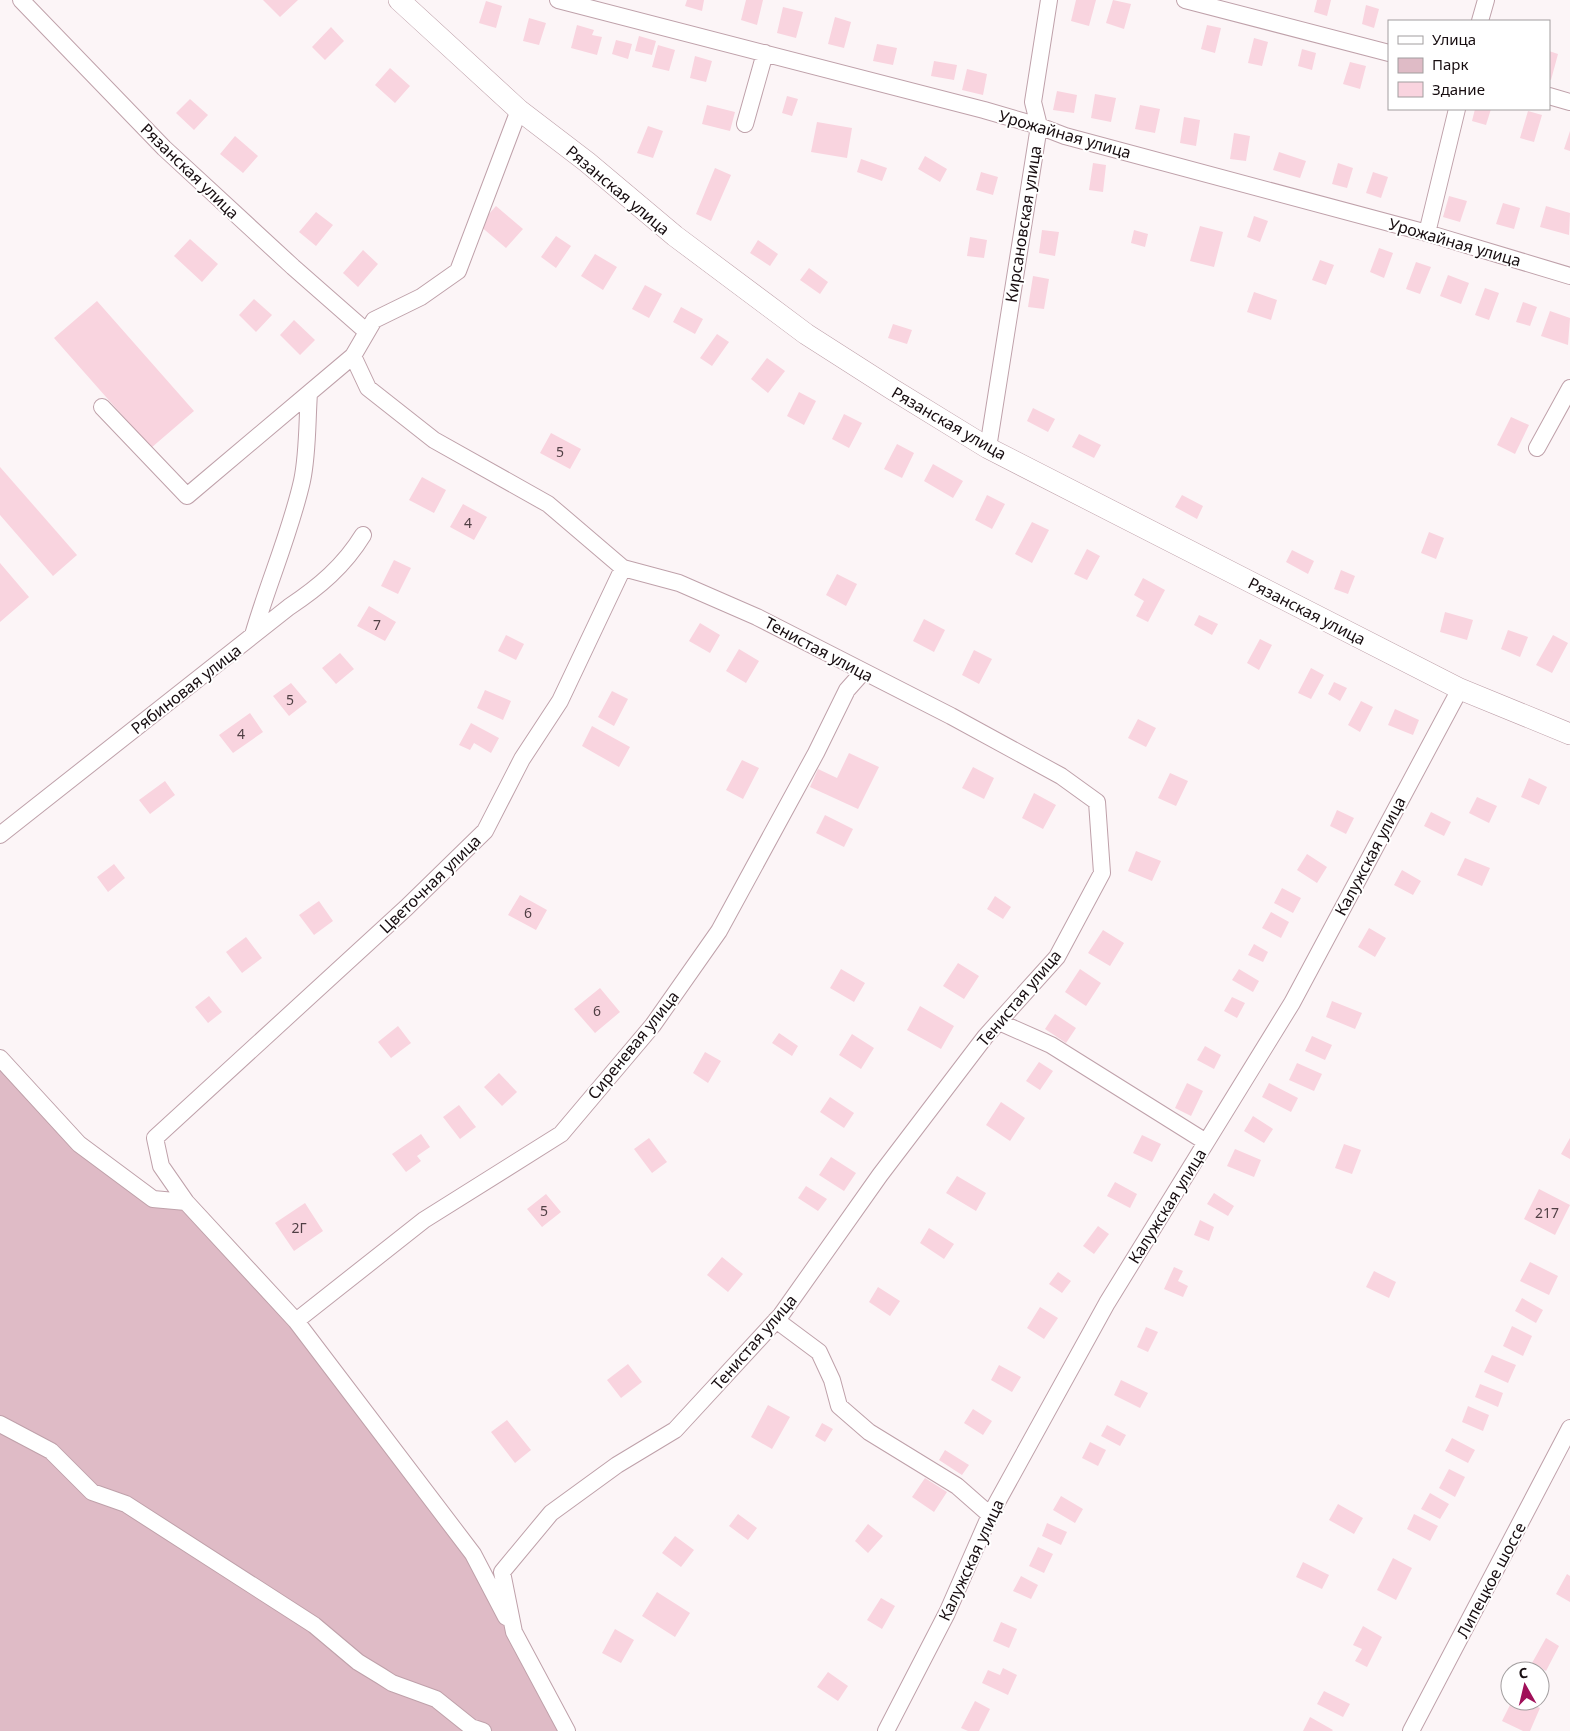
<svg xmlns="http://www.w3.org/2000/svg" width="1570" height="1731" viewBox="0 0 1570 1731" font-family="'Noto Sans',sans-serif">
  <rect width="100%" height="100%" fill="#fcf5f7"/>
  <!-- green -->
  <path fill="#dfbbc6" d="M0,1058L79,1144L153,1199L186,1202L296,1321L473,1554L567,1731H0Z"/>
  <!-- building -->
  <path fill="#f9d4df" d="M263,0H298L280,17Z
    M687,0H704L702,11L685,6Z
    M746,0H763L757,25L741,20Z
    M1076,0H1096L1089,26L1071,21Z
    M1113,0L1131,4L1124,29L1106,23Z
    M1317,0H1331L1327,16L1314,12Z
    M486,1L502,6L496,28L479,23Z
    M1366,5L1379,9L1374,28L1362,24Z
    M783,7L803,12L796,38L777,33Z
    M835,17L851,22L844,48L828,44Z
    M529,18L546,23L539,45L523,41Z
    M577,25L594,30L592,35L602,37L597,55L571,48Z
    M1207,25L1221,28L1215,53L1201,49Z
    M331,27L344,41L325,60L312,47Z
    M639,36L656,41L652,55L635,51Z
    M1254,38L1268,42L1262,66L1248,63Z
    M616,40L632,44L628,59L612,54Z
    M877,44L897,48L893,65L873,61Z
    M658,45L675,50L669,71L652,67Z
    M1302,49L1316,53L1312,70L1298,66Z
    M1549,51L1558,54L1551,80L1549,79Z
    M695,56L712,61L706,82L690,78Z
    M934,61L957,65L954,80L931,76Z
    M1350,62L1366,66L1360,89L1343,84Z
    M390,68L410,86L395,103L375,85Z
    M967,69L987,74L983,95L962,90Z
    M1057,91L1077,95L1074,113L1053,110Z
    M1095,94L1116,98L1111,122L1091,118Z
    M787,96L798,99L792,116L782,113Z
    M190,99L208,115L194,130L176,113Z
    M707,105L735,112L730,131L702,124Z
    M1140,105L1160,109L1155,133L1135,129Z
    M1475,109H1491L1486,125L1472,121Z
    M1528,111L1542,115L1534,142L1520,138Z
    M1184,117L1200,120L1196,146L1180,143Z
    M817,122L852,128L847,158L811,152Z
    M648,126L663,131L653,158L637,153Z
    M1570,131V151L1564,149Z
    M1234,133L1250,136L1246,161L1230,159Z
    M235,136L258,156L243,173L220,154Z
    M1279,152L1306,161L1300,178L1273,170Z
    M925,156L947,169L940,182L918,169Z
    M861,159L887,168L882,181L857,172Z
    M1093,163L1106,165L1103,192L1089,190Z
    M1338,163L1353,168L1347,188L1332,184Z
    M715,168L731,175L711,221L696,214Z
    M981,172L998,177L993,195L976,190Z
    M1373,172L1388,177L1381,198L1366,193Z
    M1449,196L1467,201L1460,222L1443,217Z
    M1503,203L1520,208L1514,229L1496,224Z
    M496,206L523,229L506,248L479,225Z
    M1546,206L1570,213L1569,235L1540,227Z
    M316,212L333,225L316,246L299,232Z
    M1254,216L1268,221L1260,242L1247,237Z
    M1200,226L1223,232L1214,267L1190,261Z
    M1042,230L1059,232L1055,256L1039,253Z
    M1134,230L1148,234L1145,247L1131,243Z
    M556,236L571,246L556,268L541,257Z
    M970,237L987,240L984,258L967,256Z
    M190,239L218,264L202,282L174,256Z
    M758,240L778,254L770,266L750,253Z
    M1379,248L1393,253L1384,278L1370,272Z
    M363,250L378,264L358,287L343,273Z
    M595,254L617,267L603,290L581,276Z
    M1320,260L1334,265L1326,285L1312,280Z
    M1416,262L1431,267L1420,294L1406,289Z
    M809,268L828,282L820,294L800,280Z
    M1448,275L1469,283L1461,304L1440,296Z
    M1033,276L1049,279L1044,309L1028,307Z
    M645,285L662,294L649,318L632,309Z
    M1485,288L1499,293L1489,320L1475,315Z
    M1254,292L1277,300L1271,320L1247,312Z
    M254,299L272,315L256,332L239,315Z
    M97,301L194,411L151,448L54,338Z
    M1523,302L1537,307L1530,326L1516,322Z
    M681,307L703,319L695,334L673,322Z
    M1550,311L1570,318L1568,345L1541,336Z
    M294,320L315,340L300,355L280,335Z
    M893,324L912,330L907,344L888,338Z
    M717,334L729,342L712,366L700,358Z
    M767,358L785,371L768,393L751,379Z
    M799,392L816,401L804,425L787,416Z
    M1033,408L1055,419L1048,432L1027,421Z
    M844,414L862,423L849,448L832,439Z
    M1511,417L1529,425L1515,454L1497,445Z
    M551,433L581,449L570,469L540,453Z
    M1079,434L1101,445L1094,458L1072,447Z
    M897,444L914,453L902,478L884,469Z
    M933,464L963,481L953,498L924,481Z
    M0,467L77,555L53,576L0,515Z
    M422,477L446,490L434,513L409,500Z
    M987,495L1005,504L992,529L975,520Z
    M1182,495L1203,506L1197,519L1175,507Z
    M463,504L487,517L474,540L450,527Z
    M1032,522L1049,530L1032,563L1015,554Z
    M1429,532L1444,538L1436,559L1421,553Z
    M1087,549L1100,556L1087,580L1074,574Z
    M1292,550L1314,561L1308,574L1286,562Z
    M394,560L411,568L398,594L381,586Z
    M0,563L29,597L0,622Z
    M1341,570L1355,576L1348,594L1334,589Z
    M837,574L857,584L846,606L826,595Z
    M1143,578L1165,590L1148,622L1136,616L1144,601L1134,595Z
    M369,606L396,622L385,641L357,626Z
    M1445,612L1473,620L1467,640L1440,632Z
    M1199,615L1218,624L1212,635L1194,625Z
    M924,619L945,630L934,652L913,641Z
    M700,623L720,635L710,653L689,641Z
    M1508,630L1528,637L1520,657L1501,649Z
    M506,635L524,644L516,660L498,651Z
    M1553,635L1568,643L1552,673L1536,665Z
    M1260,639L1272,645L1259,670L1247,663Z
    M739,649L759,661L746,683L726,671Z
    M974,650L992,659L979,684L962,675Z
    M340,653L354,669L336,684L322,668Z
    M1311,668L1324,675L1311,699L1298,693Z
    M1334,682L1347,688L1340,701L1328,694Z
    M291,683L307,702L289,716L273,696Z
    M485,690L511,701L503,720L477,708Z
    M612,691L628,699L614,726L598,717Z
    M1361,701L1373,707L1360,732L1348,725Z
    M1395,709L1419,720L1413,735L1388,725Z
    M250,713L263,732L233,753L219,735Z
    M1138,719L1156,728L1146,747L1128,738Z
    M471,723L499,738L491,753L474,743L470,750L459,745Z
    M592,726L630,747L619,767L582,746Z
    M849,753L879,767L858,809L810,787L818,769L837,778Z
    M742,760L759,768L743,799L726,790Z
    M973,767L994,778L984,799L962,788Z
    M1170,773L1188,781L1176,806L1158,798Z
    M1529,778L1547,787L1539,805L1521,797Z
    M165,781L175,795L150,814L139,800Z
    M1034,793L1056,805L1043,829L1022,818Z
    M1477,797L1497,806L1489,823L1469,813Z
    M1337,810L1354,818L1346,834L1330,826Z
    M1431,812L1451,822L1444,836L1424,826Z
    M825,815L853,829L844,847L816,833Z
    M1136,851L1161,861L1152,881L1128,871Z
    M1307,854L1327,867L1317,883L1297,870Z
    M1465,858L1490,868L1482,886L1457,875Z
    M114,864L125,878L108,892L97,877Z
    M1402,870L1421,881L1413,895L1394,885Z
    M1282,888L1301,898L1293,913L1274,903Z
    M520,895L547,910L536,930L508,915Z
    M995,896L1011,907L1003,919L987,909Z
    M319,901L333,921L314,935L299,915Z
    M1271,912L1289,922L1281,938L1262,928Z
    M1369,928L1386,938L1375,957L1358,947Z
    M1103,930L1124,943L1110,966L1088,953Z
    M246,937L262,958L242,973L226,952Z
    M1254,944L1268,952L1263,962L1248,955Z
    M958,963L979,976L964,999L943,986Z
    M841,969L865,983L854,1002L830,988Z
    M1080,969L1101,983L1086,1006L1065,992Z
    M1239,969L1259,981L1253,992L1232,980Z
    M600,988L620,1012L595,1033L574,1009Z
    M209,996L222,1012L208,1023L195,1007Z
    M1232,997L1245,1003L1237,1018L1224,1011Z
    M1332,1001L1362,1013L1355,1029L1326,1017Z
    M920,1006L954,1026L941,1049L907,1030Z
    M1055,1014L1076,1028L1066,1043L1045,1029Z
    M398,1026L411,1043L391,1058L378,1042Z
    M779,1033L798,1046L792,1056L772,1043Z
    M852,1034L874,1048L861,1069L839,1055Z
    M1312,1036L1332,1045L1325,1060L1305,1051Z
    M1205,1046L1221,1055L1214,1069L1197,1060Z
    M705,1052L721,1061L708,1083L693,1073Z
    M1039,1062L1053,1071L1040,1090L1026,1081Z
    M1297,1063L1322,1074L1314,1091L1289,1080Z
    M499,1073L517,1092L502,1106L484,1087Z
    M1187,1083L1203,1091L1191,1116L1175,1108Z
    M1269,1083L1298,1098L1291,1112L1262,1097Z
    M830,1097L854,1113L844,1128L820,1112Z
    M1001,1102L1025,1118L1010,1141L986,1125Z
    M459,1105L476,1127L460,1139L443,1117Z
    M1253,1116L1273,1129L1264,1143L1244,1131Z
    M421,1134L430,1147L417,1156L421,1161L406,1172L392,1154Z
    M1142,1135L1161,1144L1152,1162L1133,1153Z
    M649,1138L667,1162L652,1173L634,1149Z
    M1570,1138V1159L1561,1154Z
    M1344,1144L1361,1150L1352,1174L1335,1168Z
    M1235,1149L1261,1160L1254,1177L1227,1166Z
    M831,1157L856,1173L844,1191L819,1175Z
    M957,1176L986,1193L976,1211L946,1193Z
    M1115,1182L1137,1194L1130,1208L1107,1196Z
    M806,1186L827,1199L818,1211L798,1198Z
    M1539,1189L1570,1205L1555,1235L1524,1219Z
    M1214,1193L1234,1206L1228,1216L1207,1204Z
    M546,1194L561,1212L542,1227L527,1209Z
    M305,1203L323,1231L294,1251L275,1223Z
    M1200,1220L1214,1227L1209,1241L1194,1235Z
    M1098,1226L1109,1234L1094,1254L1083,1246Z
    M929,1228L954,1244L944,1259L920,1243Z
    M722,1257L743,1274L728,1292L707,1275Z
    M1530,1262L1558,1276L1549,1295L1520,1281Z
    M1174,1267L1183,1271L1178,1281L1188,1286L1183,1297L1164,1289Z
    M1374,1271L1396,1282L1389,1298L1366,1287Z
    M1058,1272L1071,1281L1062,1293L1049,1284Z
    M878,1287L900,1301L890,1316L869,1302Z
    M1522,1298L1543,1310L1536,1323L1515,1311Z
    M1040,1307L1058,1318L1044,1339L1027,1328Z
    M1512,1326L1532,1336L1523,1356L1503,1346Z
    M1146,1327L1158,1332L1148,1352L1137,1347Z
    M1492,1355L1516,1365L1508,1383L1484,1372Z
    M628,1364L642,1382L621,1398L607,1380Z
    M999,1365L1021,1377L1012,1392L991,1380Z
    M1121,1380L1148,1393L1140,1408L1114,1395Z
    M1480,1384L1503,1393L1498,1407L1475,1397Z
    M768,1405L790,1417L772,1449L751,1437Z
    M1468,1406L1489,1415L1483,1431L1462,1422Z
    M973,1409L992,1421L983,1435L964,1423Z
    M507,1420L531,1450L515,1463L491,1432Z
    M822,1423L833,1429L825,1442L815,1436Z
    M1107,1425L1126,1435L1120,1446L1101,1436Z
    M1452,1438L1475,1450L1468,1463L1445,1451Z
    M1090,1442L1106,1450L1098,1466L1082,1458Z
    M945,1450L969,1465L962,1475L939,1460Z
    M1449,1469L1465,1477L1455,1497L1439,1488Z
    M925,1478L947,1492L934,1512L912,1497Z
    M1430,1493L1449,1504L1440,1519L1421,1509Z
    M1061,1496L1083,1509L1075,1523L1053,1510Z
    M1338,1504L1363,1518L1354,1534L1329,1520Z
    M738,1514L757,1528L748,1540L729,1526Z
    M1414,1514L1438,1526L1430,1541L1407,1529Z
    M1047,1523L1067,1532L1061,1545L1042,1536Z
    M868,1524L883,1536L868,1553L855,1541Z
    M675,1536L694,1550L681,1567L662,1553Z
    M1038,1547L1053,1554L1044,1573L1029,1566Z
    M1393,1558L1412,1568L1396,1600L1377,1590Z
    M1303,1562L1329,1575L1322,1589L1296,1577Z
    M1567,1574L1570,1576V1602L1556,1594Z
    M1021,1576L1038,1585L1031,1599L1013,1591Z
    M657,1592L690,1613L675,1637L642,1616Z
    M881,1598L895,1606L882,1629L867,1620Z
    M1001,1622L1017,1629L1009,1648L993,1641Z
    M1363,1626L1382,1637L1367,1667L1355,1661L1362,1649L1353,1645Z
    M615,1629L634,1640L621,1663L602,1653Z
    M1546,1638L1559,1646L1546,1671L1532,1663Z
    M1003,1668L1017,1675L1008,1695L982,1683L988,1670L1000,1675Z
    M828,1672L848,1686L838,1701L817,1687Z
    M1324,1691L1350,1704L1343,1717L1317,1704Z
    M975,1701L990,1709L979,1731H968L961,1728Z
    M1512,1701H1525L1540,1708L1530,1731H1523L1502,1721Z
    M1310,1717L1333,1730L1332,1731H1303Z"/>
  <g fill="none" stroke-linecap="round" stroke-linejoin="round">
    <defs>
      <path id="minor" d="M21,0L164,148L293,267L367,332
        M558,0L984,110L1039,126L1065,136L1427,233L1570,276
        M1185,0L1389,53
        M1480,21L1486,0
        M1549,96L1570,102
        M745,124L765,53
        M1427,233L1457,109
        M353,356L368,388L434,440L548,504L623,568L679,583L757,617L951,716L1061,776L1097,802L1102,873L1057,957L985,1037L880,1175L781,1315L675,1430L617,1465L551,1513L502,1572L514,1632L567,1731
        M102,407L187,496L353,356L374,320L421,297L458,271L519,110
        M988,448L1039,126L1033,102L1049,0
        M1537,448L1570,388
        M253,635C268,583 290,534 302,481C308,453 307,421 309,393
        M0,835L289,607C319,587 344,566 363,535
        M999,1022L1051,1045L1206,1142
        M0,1058L79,1144L153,1199L186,1202
        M776,1320L819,1352L832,1380L839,1406L869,1432L957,1486L990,1515
        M296,1321L424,1220L561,1134L653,1025L719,931L816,753L847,690L863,672
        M0,1424L51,1451L92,1492L126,1504L314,1625L358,1662L381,1676L392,1683L436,1699L471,1727L483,1731
        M506,1617L473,1554L296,1321L186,1202L161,1166L155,1138L406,908L485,831L522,759L560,701L623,568
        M886,1731L947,1613L990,1515L1107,1303L1292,1003L1460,689
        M1411,1731L1570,1428"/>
      <path id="major" d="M399,0L519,110L587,162L675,236L806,334L892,389L988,448L1460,689L1570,734"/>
    </defs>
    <!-- minor casing -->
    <use href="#minor" stroke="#bfa1aa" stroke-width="18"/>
    <!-- major casing -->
    <use href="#major" stroke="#bfa1aa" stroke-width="22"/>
    <!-- minor -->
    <use href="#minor" stroke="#fff" stroke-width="16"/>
    <!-- major -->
    <use href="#major" stroke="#fff" stroke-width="21"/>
  </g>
  <g text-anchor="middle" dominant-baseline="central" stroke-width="4" stroke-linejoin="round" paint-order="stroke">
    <!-- number labels -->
    <g font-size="14" fill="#503f44">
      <text x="560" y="451">5</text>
      <text x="468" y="522">4</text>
      <text x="377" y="624">7</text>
      <text x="290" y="699">5</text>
      <text x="241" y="733">4</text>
      <text x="528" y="912">6</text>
      <text x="597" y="1010">6</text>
      <text x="544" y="1210">5</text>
      <text x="1547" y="1212">217</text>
      <text x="299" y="1227">2Г</text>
    </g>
    <!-- street labels -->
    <g font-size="16" fill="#170d10" stroke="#fff">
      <text transform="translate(1065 134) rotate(16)">Урожайная улица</text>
      <text transform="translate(190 171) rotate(44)">Рязанская улица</text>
      <text transform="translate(618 190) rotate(40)">Рязанская улица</text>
      <text transform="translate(1023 224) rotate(-81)">Кирсановская улица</text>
      <text transform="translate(1455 242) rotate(16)">Урожайная улица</text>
      <text transform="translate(949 423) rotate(30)">Рязанская улица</text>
      <text transform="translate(1307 611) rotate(27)">Рязанская улица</text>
      <text transform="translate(819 649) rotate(28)">Тенистая улица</text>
      <text transform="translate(186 689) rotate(-38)">Рябиновая улица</text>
      <text transform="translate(1370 856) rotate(-62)">Калужская улица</text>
      <text transform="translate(430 884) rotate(-44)">Цветочная улица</text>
      <text transform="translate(1019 998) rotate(-50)">Тенистая улица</text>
      <text transform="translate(633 1045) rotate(-51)">Сиреневая улица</text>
      <text transform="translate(1167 1206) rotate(-58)">Калужская улица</text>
      <text transform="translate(754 1342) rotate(-49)">Тенистая улица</text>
      <text transform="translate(971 1560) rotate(-65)">Калужская улица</text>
      <text transform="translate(1491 1580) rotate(-62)">Липецкое шоссе</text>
    </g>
  </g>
  <!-- legend -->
  <rect x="1388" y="20" width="162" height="90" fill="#ffffff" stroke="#a29e9f"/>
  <rect x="1398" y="36" width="25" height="8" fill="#ffffff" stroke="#a29e9f"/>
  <text x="1432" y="45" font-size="15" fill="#170d10">Улица</text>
  <rect x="1398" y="58" width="25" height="15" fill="#dfbbc6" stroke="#a29e9f"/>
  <text x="1432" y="70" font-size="15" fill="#170d10">Парк</text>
  <rect x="1398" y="82" width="25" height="15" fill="#f9d4df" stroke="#a29e9f"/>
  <text x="1432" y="95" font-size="15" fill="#170d10">Здание</text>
  <!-- north arrow -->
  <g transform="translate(1525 1686) rotate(352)"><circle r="24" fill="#ffffff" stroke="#a29e9f"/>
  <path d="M0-4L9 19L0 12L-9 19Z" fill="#a01059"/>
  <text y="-8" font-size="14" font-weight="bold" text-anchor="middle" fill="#170d10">С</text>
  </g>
</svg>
